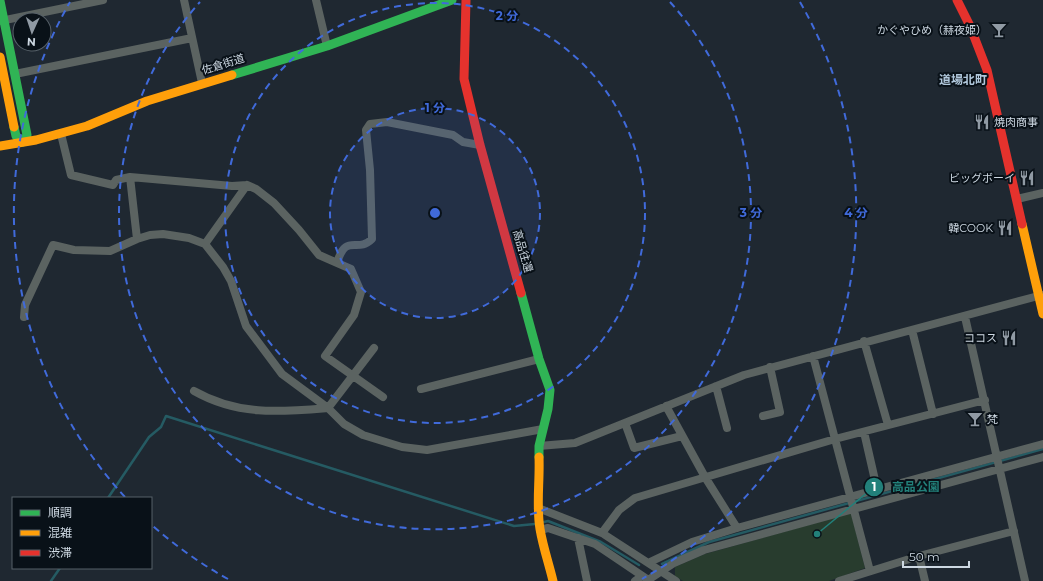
<svg xmlns="http://www.w3.org/2000/svg" width="1043" height="581" viewBox="0 0 1043 581" font-family="Montserrat,'Noto Sans JP',sans-serif">
  <rect width="100%" height="100%" fill="#1f2831"/>
  <!-- green -->
  <path fill="#283c2e" d="M851,513L865,568L829,581H683L675,576V567L705,554Z"/>
  <g fill="none" stroke-linecap="round" stroke-linejoin="round">
    <!-- stream -->
    <path stroke="#255b63" stroke-width="2.5" d="M108,498L149,437L161,427L166,416L514,526L535,524
      M544,522L548,521L601,542L639,565
      M662,564L709,542L1043,449
      M51,581L60,568"/>
    <!-- street -->
    <path stroke="#5b6361" stroke-width="8" d="M184,0L202,83
      M316,0L327,46
      M0,21L103,0
      M15,74L192,38
      M61,134L71,175L113,185L116,180L130,177L232,186L247,185L256,189L274,203L299,230L319,255L351,269L361,292L354,315L325,356L383,397
      M130,177L137,239
      M1017,199L1043,193
      M205,244L247,185
      M337,263C346,232 357,254 372,239L370,170L366,130L370,124L387,122L453,135L463,142L480,145
      M24,317L25,305L53,245L74,250L110,251L137,239L150,235L163,234L189,238L205,244L223,267L231,281L246,326L282,374L328,408L344,424L363,435L402,447L427,450L543,429
      M965,317L1025,581
      M912,330L933,414
      M864,341L888,425
      M813,356L870,571
      M716,386L727,428
      M421,389L539,359
      M194,391C238,416 280,412 328,408L374,348
      M666,406L705,477L737,528
      M763,416L780,412L770,367
      M625,423L634,448L682,436
      M864,432L877,489
      M539,446L575,443L744,375L1042,295
      M538,508L602,533L676,581
      M540,530L548,528L595,544L650,581
      M602,533L619,510L635,498L835,439L985,400
      M578,538L587,581
      M919,556L925,581
      M650,562L692,542L737,528L1043,444
      M648,580L674,563L704,550L1043,457
      M635,581L642,576
      M839,581L919,556L1014,531"/>
    <!-- fast -->
    <path stroke="#30b455" stroke-width="9" d="M0,1L27,135L23,142L16,136L14,127
      M232,75L327,46L452,0
      M521,293L539,359L550,390L548,409L539,446V457"/>
    <!-- slow -->
    <path stroke="#ff9f0a" stroke-width="9" d="M0,57L14,127
      M0,146L36,140L87,126L147,101L232,75
      M1022,224L1043,314
      M539,457C540,481 536,506 540,529C543,547 549,564 553,581"/>
    <!-- jam -->
    <path stroke="#e5322d" stroke-width="9" d="M466,0L464,79L480,145L521,293
      M957,0L970,26L987,70L1022,224"/>
  </g>
  <!-- distance rings -->
  <circle cx="435" cy="213" r="105" fill="#406ada" fill-opacity=".12"/>
  <g fill="none" stroke="#406ada" stroke-width="2" stroke-dasharray="7 5">
    <circle cx="435" cy="213" r="105"/>
    <circle cx="435" cy="213" r="210"/>
    <path d="M670 2A316 316 0 1 1 200 2"/>
    <path d="M228 579A421 421 0 0 1 153 526M125 497A421 421 0 0 1 70 2M800 2A421 421 0 0 1 642 579"/>
  </g>
  <!-- icons -->
  <defs>
    <symbol id="bar-bare" viewBox="-9 -9 18 18"><path d="M-6-5H6L.8 .8V4.5H3.5V6h-7V4.5H-.8V.8Z" fill="#909aa4" stroke="#091118" stroke-width="2.5" paint-order="stroke"/></symbol>
    <symbol id="restaurant-bare" viewBox="-9 -9 18 18"><path d="M-5-6h1v4h1v-4h1v4h1v-4h1v5L-1.5 .5V6h-2V.5L-5-1ZM5-6V6H3V1.5H1.5Q1.5-4 5-6Z" fill="#909aa4" stroke="#091118" stroke-width="2.5" paint-order="stroke"/></symbol>
  </defs>
  <g fill-rule="evenodd">
    <use href="#bar-bare" x="988" y="19" width="22" height="22"/>
    <use href="#restaurant-bare" x="971" y="111" width="22" height="22"/>
    <use href="#restaurant-bare" x="1016" y="167" width="22" height="22"/>
    <use href="#restaurant-bare" x="994" y="217" width="22" height="22"/>
    <use href="#restaurant-bare" x="998" y="327" width="22" height="22"/>
    <use href="#bar-bare" x="964" y="408" width="22" height="22"/>
  </g>
  <g text-anchor="middle" dominant-baseline="central" stroke-width="4" stroke-linejoin="round" paint-order="stroke">
    <!-- poi labels -->
    <g font-size="11" fill="#cdd8e2" stroke="#091118" text-anchor="end">
      <text x="987" y="30">かぐやひめ（赫夜姫）</text>
      <text x="994" y="122" text-anchor="start">焼肉商事</text>
      <text x="1015" y="178">ビッグボーイ</text>
      <text x="993" y="228">韓COOK</text>
      <text x="997" y="338">ココス</text>
      <text x="987" y="419" text-anchor="start">梵</text>
    </g>
    <!-- street labels -->
    <g font-size="11" fill="#cdd8e2" stroke="#091118">
      <text transform="translate(223 64) rotate(-17)">佐倉街道</text>
      <text transform="translate(523 251) rotate(74)">高品往還</text>
    </g>
    <!-- neighbourhood labels -->
    <g font-size="12" font-weight="bold" fill="#b1c8dc" stroke="#091118">
      <text x="963" y="79">道場北町</text>
    </g>
  </g>
  <circle cx="435" cy="213" r="6" fill="#406ada" stroke="#091118" stroke-width="2"/>
  <g font-size="12" text-anchor="middle" font-weight="bold" fill="#406ada" stroke="#091118" stroke-width="4" stroke-linejoin="round" paint-order="stroke">
    <text x="507" y="20">2 分</text>
    <text x="435" y="112">1 分</text>
    <text x="751" y="217">3 分</text>
    <text x="856" y="217">4 分</text>
  </g>
  <!-- callouts -->
  <path fill="none" stroke="#22807a" stroke-width="1.5" d="M817 534L874 487"/>
  <g fill="#22807a" stroke="#091118" stroke-width="1.5">
    <circle cx="817" cy="534" r="4"/>
    <circle cx="874" cy="487" r="10"/>
  </g>
  <g font-size="12" text-anchor="middle" font-weight="bold" fill="#fff">
    <text x="874" y="491">1</text>
  </g>
  <g font-size="12" text-anchor="middle" font-weight="bold" fill="#22807a" stroke="#091118" stroke-width="4" stroke-linejoin="round" paint-order="stroke">
    <text x="916" y="491">高品公園</text>
  </g>
  <!-- legend -->
  <rect x="12" y="497" width="140" height="72" fill="#091118" stroke="#576169"/>
  <rect x="20" y="510" width="20" height="6" fill="#30b455" stroke="#576169"/>
  <text x="48" y="517" font-size="12" fill="#cdd8e2">順調</text>
  <rect x="20" y="530" width="20" height="6" fill="#ff9f0a" stroke="#576169"/>
  <text x="48" y="537" font-size="12" fill="#cdd8e2">混雑</text>
  <rect x="20" y="550" width="20" height="6" fill="#e5322d" stroke="#576169"/>
  <text x="48" y="557" font-size="12" fill="#cdd8e2">渋滞</text>
  <!-- north arrow -->
  <g transform="translate(32 32) rotate(183)"><circle r="19" fill="#091118" stroke="#576169"/>
  <path d="M0-3L7 15L0 10L-7 15Z" fill="#909aa4"/>
  <text y="-6" font-size="11" font-weight="bold" text-anchor="middle" fill="#cdd8e2">N</text>
  </g>
  <!-- scale -->
  <path d="M903 561v6h66v-6" fill="none" stroke="#cdd8e2" stroke-width="2"/>
  <text x="909" y="561" font-size="12" fill="#cdd8e2" stroke="#091118" stroke-width="3" paint-order="stroke">50 m</text>
</svg>
